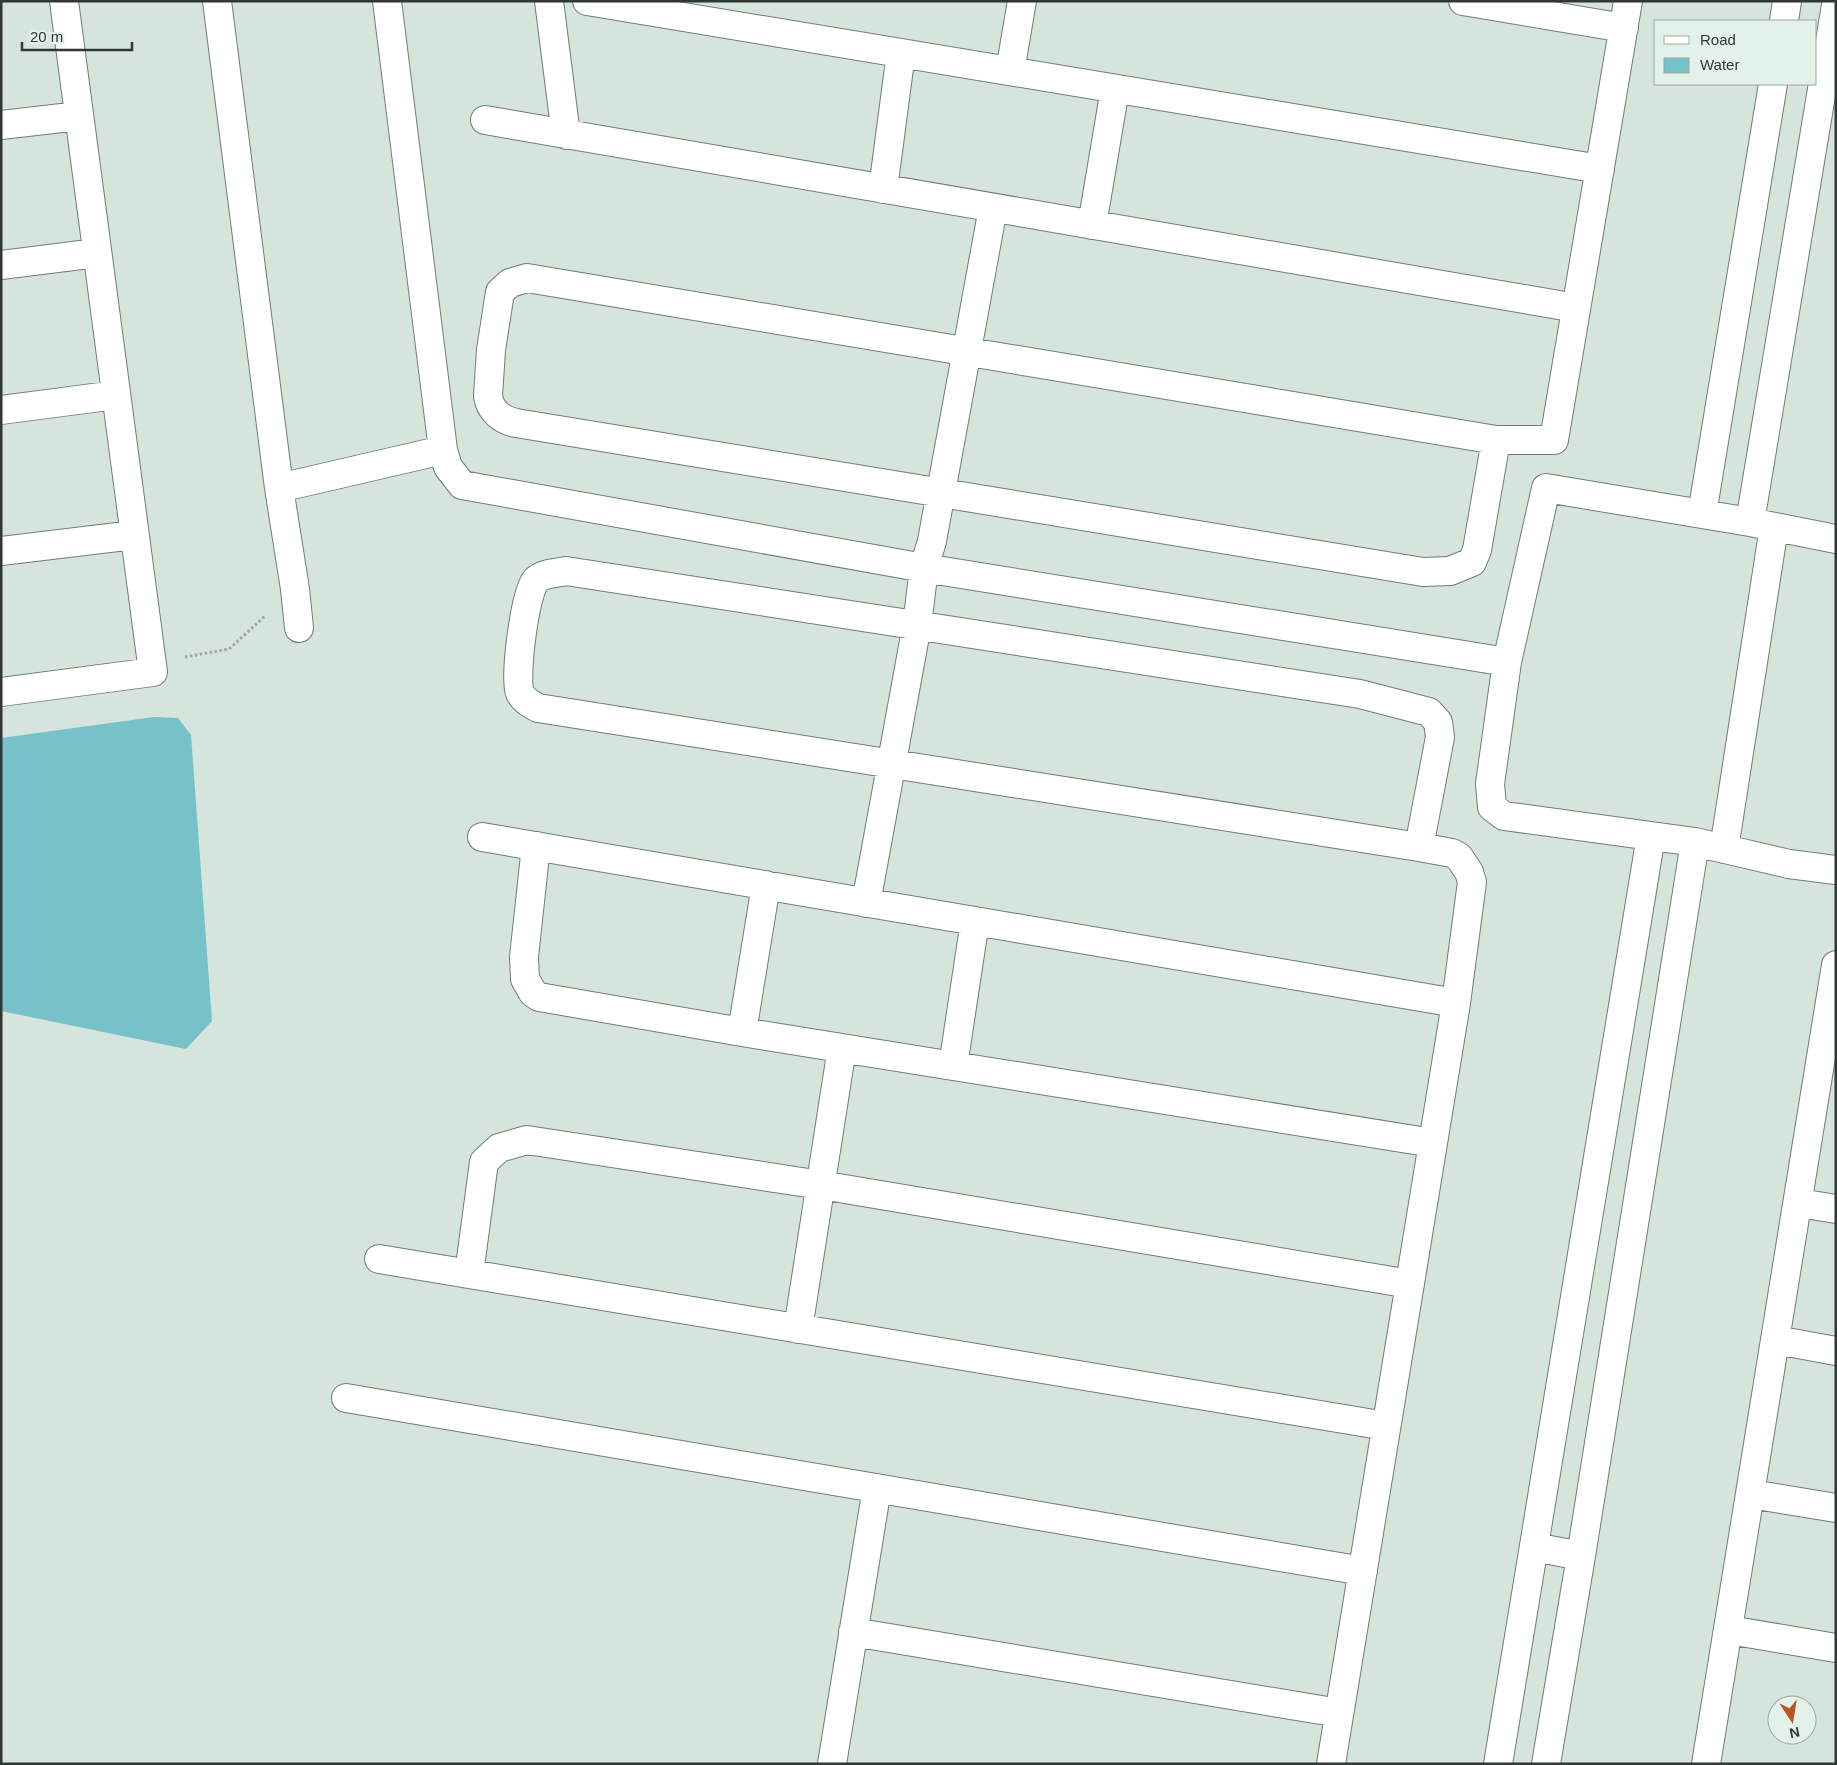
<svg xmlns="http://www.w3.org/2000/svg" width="1837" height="1765" viewBox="0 0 1837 1765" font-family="Helvetica,sans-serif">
  <rect width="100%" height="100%" fill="#d6e5db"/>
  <!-- water -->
  <path fill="#77c1c8" d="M154,717L178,718L191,735L212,1021L186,1049L1,1011V738Z"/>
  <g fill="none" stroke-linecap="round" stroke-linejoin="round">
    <defs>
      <path id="minor" d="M217,1L279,488
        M387,1L443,450L448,467L462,485L924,568L1507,662
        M549,1L566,135
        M587,1L1600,169
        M1463,1L1624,28
        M1784,21L1787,1
        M1010,71L1022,1
        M485,120L1576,308
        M1,125L79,116
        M883,189L901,53
        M1092,225L1115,89
        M1,265L97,253
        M1,410L116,395
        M1496,440L1477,550L1472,562L1450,571L1423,572L516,423C502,420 490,411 488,396L491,350L500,292L510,283L527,278L1496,440H1554L1628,1
        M1702,514L1773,84
        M1750,522L1836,5
        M1836,539L1750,522L1546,488L1507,662L1490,784L1492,807L1504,816L1695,842L1789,864L1836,870
        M1,551L134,535
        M299,628L295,589L279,488L443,450
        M1,692L153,672L64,1
        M482,837L1456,1003
        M536,846L524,957L525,979L533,993L539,997L742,1032L1433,1143
        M1724,849L1774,527
        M866,903L917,625L924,568L932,541L993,208
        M742,1032L766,885
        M953,1066L975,921
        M1799,1203L1836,1209
        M379,1259L1386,1426
        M469,1274L484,1162L499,1148L527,1140L821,1185L1410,1284
        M798,1329L842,1048
        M1776,1340L1836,1351
        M346,1398L1363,1571
        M1751,1494L1836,1508
        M1534,1547L1581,1556
        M1729,1630L1836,1648
        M853,1632L1339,1713
        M832,1764L877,1488
        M1331,1764L1456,1003L1472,882L1469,872L1459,857L1452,853L1419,847L538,708C531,704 524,701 520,693C514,678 525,591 536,580C543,573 557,573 566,571L1360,694L1429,712L1438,722L1440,737L1419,847
        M1498,1764L1651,836
        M1546,1764L1581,1556L1695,842
        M1706,1764L1836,965"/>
    </defs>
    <!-- minor casing -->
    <use href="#minor" stroke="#6f7d74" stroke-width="30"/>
    <!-- path -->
    <path stroke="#9ca8a0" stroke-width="3" stroke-dasharray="2.5 2.5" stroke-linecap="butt" d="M185,657L229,649L265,616"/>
    <!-- minor -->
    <use href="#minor" stroke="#fff" stroke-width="28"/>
  </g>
  <!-- border -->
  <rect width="1837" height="1765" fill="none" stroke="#313733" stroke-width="5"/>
  <!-- legend -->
  <rect x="1654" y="20" width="162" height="65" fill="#e3f2e9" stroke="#9ca7a0"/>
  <rect x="1664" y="36" width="25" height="8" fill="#ffffff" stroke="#9ca7a0"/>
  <text x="1700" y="45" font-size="15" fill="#313733">Road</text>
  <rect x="1664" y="58" width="25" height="15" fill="#77c1c8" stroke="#9ca7a0"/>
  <text x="1700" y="70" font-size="15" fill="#313733">Water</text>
  <!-- north arrow -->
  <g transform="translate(1792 1720) rotate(168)"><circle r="24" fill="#e3f2e9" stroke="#9ca7a0"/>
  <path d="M0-4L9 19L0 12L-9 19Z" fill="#ba5427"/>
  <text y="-8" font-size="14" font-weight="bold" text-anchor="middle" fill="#313733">N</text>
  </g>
  <!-- scale -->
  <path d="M22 42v8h110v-8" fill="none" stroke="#313733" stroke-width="2.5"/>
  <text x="30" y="42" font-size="15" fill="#313733" stroke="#e3f2e9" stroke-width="4" paint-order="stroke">20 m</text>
</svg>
